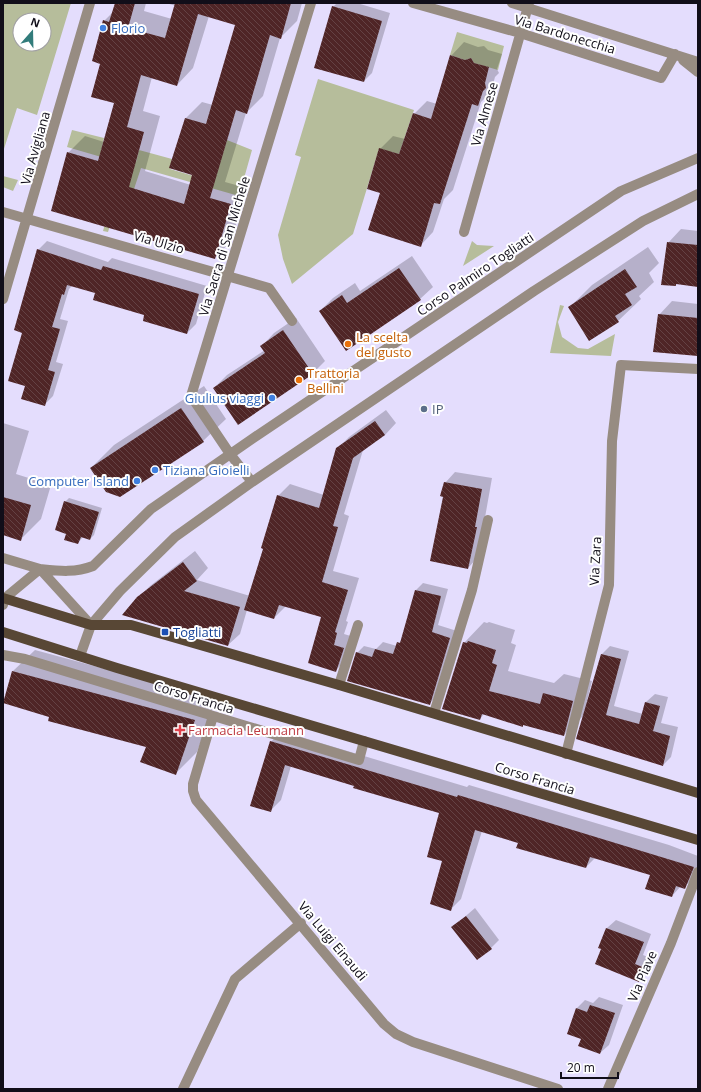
<svg xmlns="http://www.w3.org/2000/svg" width="701" height="1092" viewBox="0 0 701 1092" font-family="'Open Sans',sans-serif">
  <defs>
    <pattern id="building-back-hatch" width="6" height="6" patternUnits="userSpaceOnUse"><rect width="6" height="6" fill="#4f2526"/><path d="M-1 5l2 2M0 0l6 6M5-1l2 2" fill="none" stroke="#644244"/></pattern>
  </defs>
  <rect width="100%" height="100%" fill="#e4ddfd"/>
  <!-- green -->
  <path fill="#b6bd9b" fill-rule="evenodd" d="M3,3H71L37,115L17,108L3,152ZM20,20H44V44H20Z
    M457,32L504,46L498,70L474,63L471,58L465,60L450,55Z
    M318,79L414,110L399,154L379,149L353,234L292,284L283,259L278,235L301,157L295,155Z
    M72,130L104,138L101,152L136,162L139,150L172,159L170,169L214,182L227,140L252,150L239,196L141,168L134,189L122,186L108,232L103,231L122,163L67,147Z
    M3,176L18,180L13,191L3,187Z
    M472,241L477,245L494,246L463,266Z
    M560,305L564,306L558,322L562,337L578,348L588,349L615,334L611,356L550,353Z"/>
  <!-- shadow -->
  <path fill="#0003" fill-rule="evenodd" d="M116,3H146L144,11L172,19L176,6L166,3H302L297,21L280,38L263,96L246,113L225,182L247,188L231,241L215,258L68,153L85,136L104,142L115,103L101,63L104,21L114,11ZM209,16L236,24L213,105L202,102L186,118L170,168L194,175L191,185L145,171L160,116L143,111L152,77L177,85L193,68Z
    M337,3H357L390,13L372,73L364,81L333,7Z
    M464,42L478,47L484,46L488,50L502,54L497,69L499,73L495,77L491,92L481,102L453,190L444,199L433,232L420,246L382,192L380,149L393,136L405,139L414,114L427,101L437,104L451,56Z
    M681,229L698,231V286L677,283L676,285L668,243Z
    M47,241L108,262L112,258L207,286L196,324L187,333L96,292L73,285L69,289L60,319L68,321L56,362L63,364L53,396L44,405L26,385L24,332L38,250Z
    M648,247L659,263L649,273L654,282L639,296L641,299L618,321L570,307L592,285Z
    M412,256L433,287L420,299L320,311L333,298L355,283L360,291Z
    M672,301L698,304V355L659,315Z
    M296,318L325,361L312,374L214,388L227,375L265,350L262,346L274,333Z
    M204,386L226,419L203,441L91,468L114,445Z
    M386,410L396,423L385,435L363,450L344,514L349,516L333,571L359,578L346,621L348,622L344,634L354,637L347,659L336,670L322,617L286,606L274,618L247,610L240,634L228,645L138,598L150,586L195,551L208,568L197,580L250,596L278,496L290,484L324,495L337,449L349,437Z
    M3,423L29,431L16,474L51,485L41,519L20,540L3,534Z
    M455,472L492,478L478,557L468,568L444,496L445,483Z
    M69,498L102,508L94,535L90,539L83,537L78,543L67,533L65,502Z
    M423,583L448,589L438,625L457,631L436,697L429,704L357,653L364,646L376,649L383,642L397,646L403,638L416,590Z
    M484,622L487,623L489,622L515,630L511,643L516,645L508,671L554,683L564,674L592,681L586,705L602,654L610,646L629,651L614,706L643,714L646,702L655,694L668,697L661,723L678,727L671,757L663,765L584,715L564,735L524,724L522,726L484,714L480,719L464,643Z
    M35,650L216,699L197,752L175,774L147,746L4,702L13,671Z
    M281,731L467,787L469,785L669,845L698,856V870L695,877L684,887L681,886L672,896L651,874L596,857L586,867L519,842L482,831L461,899L450,910L444,861L440,812L291,766L281,800L270,811L271,742Z
    M475,908L499,940L491,948L453,927Z
    M616,920L651,934L643,955L653,959L648,972L639,981L600,947L607,928Z
    M599,997L623,1005L609,1045L600,1053L576,1009L585,1000L593,1003Z"/>
  <!-- building -->
  <path fill="url(#building-back-hatch)" fill-rule="evenodd" d="M115,3H135L128,28L165,38L175,3H291L281,39L270,35L247,114L236,110L210,198L231,204L215,259L51,211L67,152L98,161L114,103L91,97L100,64L92,61L103,20L109,22ZM198,14L235,25L206,124L185,118L169,168L192,175L184,204L129,187L144,132L127,127L141,75L177,86Z
    M332,6L382,21L364,82L314,68Z
    M450,55L465,60L471,58L474,63L489,67L485,83L486,88L483,91L478,106L472,104L440,204L434,203L421,247L368,230L380,193L367,189L379,148L399,154L413,113L431,119Z
    M667,242L698,245V287L676,284V286L661,285Z
    M37,249L101,270L103,266L199,294L187,334L143,321L144,315L93,300L95,293L67,285L64,295L62,294L52,327L60,329L48,370L55,372L45,406L21,399L25,386L8,381L22,333L14,330Z
    M399,268L421,300L346,351L319,311L342,295L347,303Z
    M625,269L637,287L625,294L632,305L615,316L619,322L589,341L568,307Z
    M658,314L698,318V356L653,352Z
    M283,330L313,374L238,425L213,388L265,353L260,346Z
    M181,408L204,442L120,497L106,492L90,468Z
    M375,421L385,435L353,458L333,526L338,527L322,582L348,590L335,632L337,633L334,645L344,648L336,672L308,663L321,617L279,605L274,619L244,610L263,549L261,548L277,495L319,508L336,448Z
    M444,482L482,489L475,527H477L468,569L430,561L443,497L440,496Z
    M3,497L31,505L21,541L3,535Z
    M64,501L99,512L90,540L81,537L78,544L64,540L66,534L55,530Z
    M183,562L197,581L184,591L240,607L228,646L122,615L137,597Z
    M415,590L441,596L432,632L450,638L430,705L347,681L356,652L372,657L375,649L393,654L397,642L400,643Z
    M468,641L496,650L492,663L497,665L489,691L540,704L543,693L573,701L564,736L523,725V727L482,714L480,720L442,709L463,642L467,643Z
    M601,654L621,659L606,715L639,724L645,702L660,706L653,731L670,736L663,766L576,739Z
    M12,671L195,720L176,775L140,762L146,747L48,721L49,717L3,703Z
    M270,741L457,797L458,795L694,867L685,889L676,886L672,897L645,889L650,875L590,857L586,868L516,848L518,843L475,830L451,911L430,904L442,861L427,857L439,813L353,788L354,786L285,765L271,812L250,806Z
    M466,916L492,949L477,960L451,927Z
    M606,928L644,942L635,964L645,968L639,982L595,964L601,949L598,948Z
    M590,1005L615,1013L600,1054L578,1046L581,1039L567,1034L576,1008L587,1012Z"/>
  <g fill="none" stroke-linecap="round" stroke-linejoin="round">
    <!-- minor -->
    <path stroke="#978c82" stroke-width="10" d="M413,3L520,33L661,78L675,54
      M512,3L698,62
      M683,60L698,72
      M3,212L269,288L292,321
      M464,232L529,3
      M3,299L90,3
      M252,482L230,454L191,396L311,3
      M3,558L40,569L91,625
      M3,605L5,598L40,569C59,571 75,573 93,566L151,509L252,439L621,191L698,158
      M3,655L25,659L359,760L364,741
      M80,656L91,625L120,591L175,537L252,482L534,291L643,221L698,194
      M339,685L358,625
      M434,713L472,590L488,520
      M213,716L193,784V791L196,800L384,1024L396,1034L413,1042L558,1089
      M566,754L609,585L612,441L621,365L698,369
      M183,1089L235,979L301,923
      M608,1089L671,943L698,872"/>
    <!-- major -->
    <path stroke="#584735" stroke-width="10" d="M3,598L91,625H131L339,685L698,793
      M3,632L117,668L698,840"/>
  </g>
  <!-- markers -->
  <g fill="#3f7fe0" stroke="#fff" stroke-width="1.5">
    <circle cx="103" cy="28" r="4"/>
    <circle cx="272" cy="398" r="4"/>
    <circle cx="155" cy="470" r="4"/>
    <circle cx="137" cy="481" r="4"/>
  </g>
  <g fill="#e8710a" stroke="#fff" stroke-width="1.5">
    <circle cx="348" cy="344" r="4"/>
    <circle cx="299" cy="380" r="4"/>
  </g>
  <circle fill="#5c6f8a" stroke="#fff" stroke-width="1.5" cx="424" cy="409" r="4"/>
  <rect fill="#1a4fb4" stroke="#fff" stroke-width="1.5" x="161" y="628" width="8" height="8" rx="2"/>
  <path fill="#e0444e" stroke="#fff" stroke-width="1.5" d="M178 724h4v4h4v4h-4v4h-4v-4h-4v-4h4z"/>
  <g text-anchor="middle" dominant-baseline="central" stroke-width="4" stroke-linejoin="round" paint-order="stroke">
    <!-- shop labels -->
    <g font-size="13" fill="#366cbe" stroke="#fff" text-anchor="start">
      <text x="111" y="28">Florio</text>
      <text x="264" y="398" text-anchor="end">Giulius viaggi</text>
      <text x="163" y="470">Tiziana Gioielli</text>
      <text x="129" y="481" text-anchor="end">Computer Island</text>
    </g>
    <!-- street labels -->
    <g font-size="13" fill="#110e19" stroke="#fff">
      <text transform="translate(565 34) rotate(17)">Via Bardonecchia</text>
      <text transform="translate(484 114) rotate(-74)">Via Almese</text>
      <text transform="translate(35 148) rotate(-74)">Via Avigliana</text>
      <text transform="translate(159 242) rotate(16)">Via Ulzio</text>
      <text transform="translate(224 246) rotate(-73)">Via Sacra di San Michele</text>
      <text transform="translate(475 274) rotate(-34)">Corso Palmiro Togliatti</text>
      <text transform="translate(595 561) rotate(-87)">Via Zara</text>
      <text transform="translate(194 697) rotate(17)">Corso Francia</text>
      <text transform="translate(535 778) rotate(17)">Corso Francia</text>
      <text transform="translate(333 941) rotate(50)">Via Luigi Einaudi</text>
      <text transform="translate(642 976) rotate(-67)">Via Piave</text>
    </g>
    <!-- food labels -->
    <g font-size="13" fill="#c56008" stroke="#fff" text-anchor="start">
      <text x="356" y="337">La scelta<tspan x="356" dy="15">del gusto</tspan></text>
      <text x="307" y="373">Trattoria<tspan x="307" dy="15">Bellini</tspan></text>
    </g>
    <!-- service labels -->
    <g font-size="13" fill="#4e5e75" stroke="#fff" text-anchor="start">
      <text x="432" y="409">IP</text>
    </g>
    <!-- transit labels -->
    <g font-size="13" fill="#164399" stroke="#fff" text-anchor="start">
      <text x="173" y="632">Togliatti</text>
    </g>
    <!-- health labels -->
    <g font-size="13" fill="#be3a42" stroke="#fff" text-anchor="start">
      <text x="188" y="730">Farmacia Leumann</text>
    </g>
  </g>
  <!-- border -->
  <rect width="701" height="1092" fill="none" stroke="#110e19" stroke-width="8"/>
  <!-- north arrow -->
  <g transform="translate(32 32) rotate(20)"><circle r="19" fill="#ffffff" stroke="#a09fa3"/>
  <path d="M0-3L7 15L0 10L-7 15Z" fill="#327c7b"/>
  <text y="-6" font-size="11" font-weight="bold" text-anchor="middle" fill="#110e19">N</text>
  </g>
  <!-- scale -->
  <path d="M561 1072v6h57v-6" fill="none" stroke="#110e19" stroke-width="2"/>
  <text x="567" y="1072" font-size="12" fill="#110e19" stroke="#ffffff" stroke-width="3" paint-order="stroke">20 m</text>
</svg>
